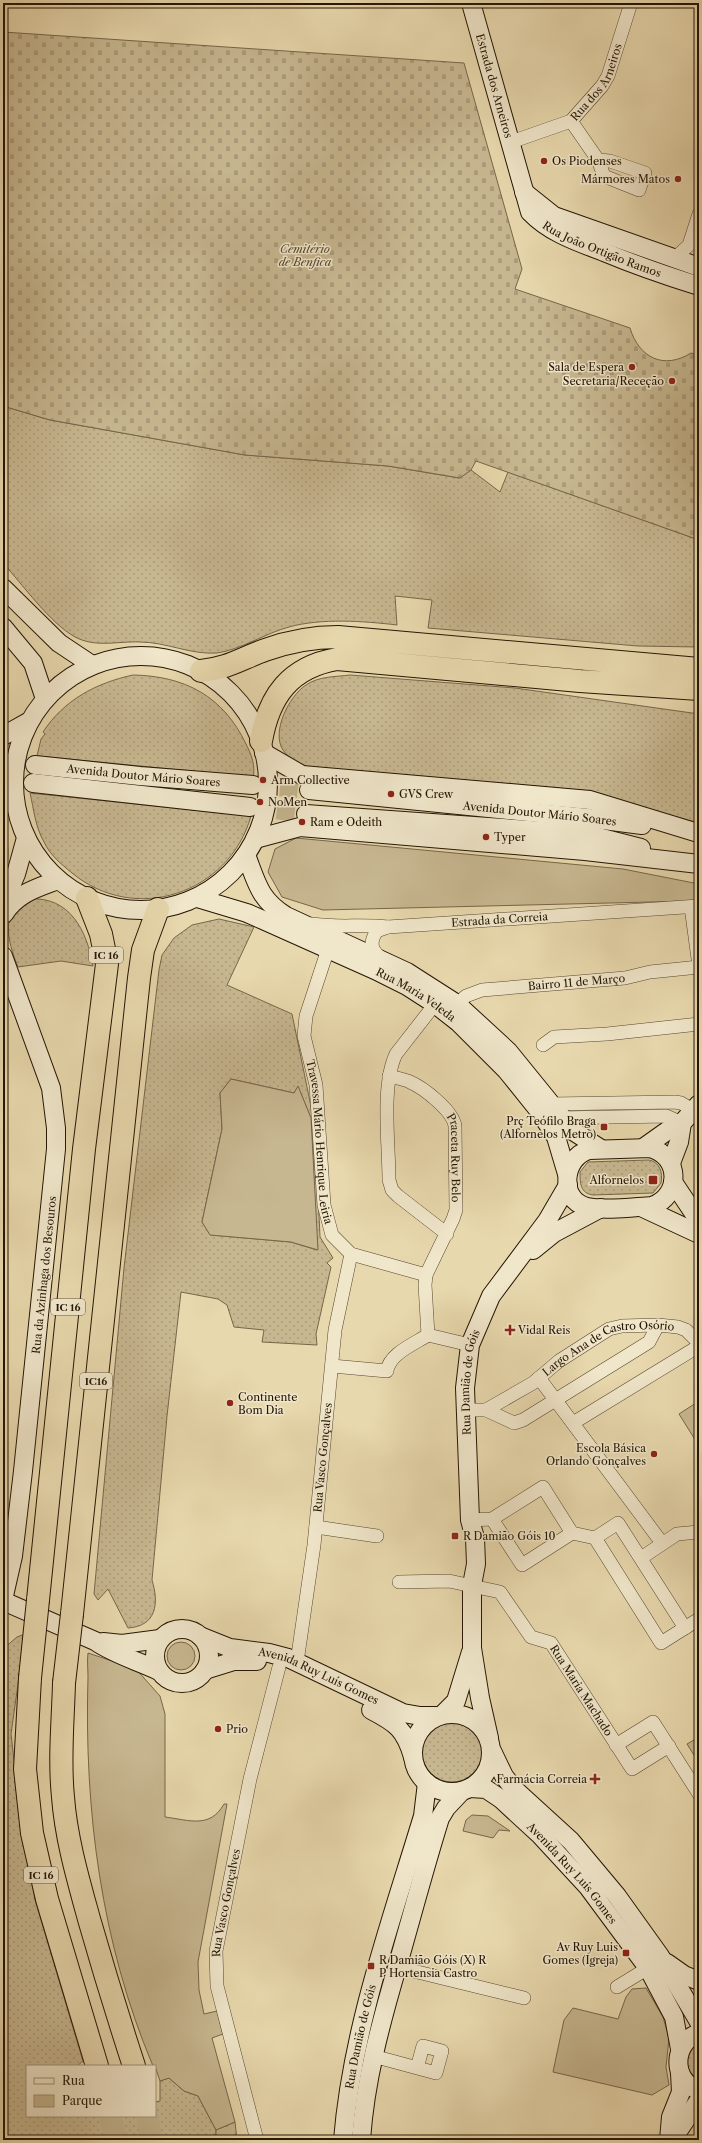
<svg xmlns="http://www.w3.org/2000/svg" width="702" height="2143" viewBox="0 0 702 2143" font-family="'Libre Caslon Text',serif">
  <defs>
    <pattern id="grass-dots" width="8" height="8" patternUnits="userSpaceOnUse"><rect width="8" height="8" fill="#c7b790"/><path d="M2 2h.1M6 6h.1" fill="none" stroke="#ab9c7b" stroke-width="1.8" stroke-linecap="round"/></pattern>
    <pattern id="forest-firs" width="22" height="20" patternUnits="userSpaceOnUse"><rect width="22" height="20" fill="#c7b790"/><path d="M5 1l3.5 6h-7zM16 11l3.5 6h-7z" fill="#ab9c7b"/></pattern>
    <pattern id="cemetery-stones" width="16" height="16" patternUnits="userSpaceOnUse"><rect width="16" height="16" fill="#c7b790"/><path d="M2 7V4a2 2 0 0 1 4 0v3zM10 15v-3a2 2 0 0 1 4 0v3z" fill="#ab9c7b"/></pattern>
  </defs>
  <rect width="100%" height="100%" fill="#e8d8ad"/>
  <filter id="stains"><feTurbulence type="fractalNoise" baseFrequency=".005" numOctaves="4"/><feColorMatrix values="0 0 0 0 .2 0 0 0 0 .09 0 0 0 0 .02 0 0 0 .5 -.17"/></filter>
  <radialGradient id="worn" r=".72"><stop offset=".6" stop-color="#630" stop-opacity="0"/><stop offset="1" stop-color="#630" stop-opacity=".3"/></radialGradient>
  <!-- grass -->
  <path fill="url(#grass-dots)" stroke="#76664a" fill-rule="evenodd" d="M3,406L50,420L245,455L388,466L459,478L471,470L500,492L508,472L699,540V647L638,646L428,628L432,600L395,596L397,625C364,621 321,618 289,627C266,633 240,650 217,653C191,655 166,642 140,642C117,641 96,648 75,637C50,623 23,585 3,563Z
    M133,675C185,676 223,696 246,744C251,754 256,766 253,777L37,756L41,739L45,734L43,732C64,700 96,683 133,675Z
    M350,675L515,688L699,714V823L587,793L309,767C300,764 289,759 283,750C271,732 289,696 306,685C319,676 335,677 350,675Z
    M30,793L251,816C229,894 135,925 72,873C61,864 50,855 44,842C35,826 34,810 30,793Z
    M3,828C10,846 9,863 3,880Z
    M29,899C70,896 87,931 93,966L61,961L18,967C12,952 2,925 14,911C18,907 24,903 29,899Z
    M219,919L254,927L227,985L292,1014L315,1126L320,1237L333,1258L327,1263L331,1267L316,1334L317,1345L262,1342L264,1330L234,1327L227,1305L218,1299L181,1292L167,1416L152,1580C159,1603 157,1626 128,1628L108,1589L98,1600L94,1594L124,1268L159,970L162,955L174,938L192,925ZM231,1079L294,1093L298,1087L311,1118L317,1250L291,1242L211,1235L202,1222L222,1129L220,1093Z
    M649,1160C660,1162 663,1173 661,1183L653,1193L593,1195C580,1193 580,1183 580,1172L588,1162Z
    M25,1634L11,1734L21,1822L35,1900L83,2061L77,2066H27V2116H155V2102L160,2101V2081L169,2078L184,2091L198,2096L216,2130V2140H3V1649L17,1637Z
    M422 1752a30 30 0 1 1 60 0a30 30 0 1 1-60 0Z
    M699,2042V2080C683,2071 684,2052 699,2042Z"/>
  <!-- forest -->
  <path fill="url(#forest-firs)" stroke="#76664a" d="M235,2122L237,2140H216V2130Z"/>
  <!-- cemetery -->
  <path fill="url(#cemetery-stones)" stroke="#76664a" d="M3,32L464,63L522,269L515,289L630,328C639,358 664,370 691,353L699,355V540L476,461L471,470L460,478L388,466L245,455L50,420L3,406Z"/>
  <!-- green -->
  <path fill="#c7b790" stroke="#76664a" d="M296,838L623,869L699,884V902L691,901L323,910L282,897L268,872L275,849Z
    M231,1079L294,1093L298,1086L311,1118L318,1250L291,1242L210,1235L202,1222L222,1129L220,1093Z
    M699,1401V1446L679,1414Z
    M167 1656a14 14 0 1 1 28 0a14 14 0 1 1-28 0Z
    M88,1653L136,1669L160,1696L165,1714V1817C189,1820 210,1829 224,1804H227L198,1962L199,1990L204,2014L217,2011L223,2034L212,2038L235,2122L216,2130L198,2096L184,2091L169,2078L160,2081L155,2066H153C101,1943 84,1810 88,1677C88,1669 87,1661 88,1653Z
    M699,1737V1763L687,1744Z
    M472,1815L488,1816L510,1831L499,1830L493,1838L463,1831L466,1820Z
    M646,1988L663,2017L669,2038L666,2067L669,2085L652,2095L553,2072L564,2020L573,2008L618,2019L626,1997L632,1989Z"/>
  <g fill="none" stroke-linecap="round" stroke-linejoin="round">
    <!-- secondary-tunnel -->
    <path stroke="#c1b18b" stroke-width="18" stroke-dasharray="18 9" stroke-linecap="butt" d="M3,759L35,765
      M3,777L33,783
      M253,785L309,790
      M250,807L306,814"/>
    <!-- highway-tunnel -->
    <path stroke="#c1b18b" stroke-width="22" stroke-dasharray="22 11" stroke-linecap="butt" d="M110,2116L116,2140
      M147,2116L152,2140"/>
    <defs>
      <g id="street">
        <path d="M571,121L598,160L604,176L639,190L645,173L610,161L598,160"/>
        <path id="s1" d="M511,142L571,121L602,86L608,76L631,3"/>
        <path d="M674,259L689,245L699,214"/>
        <path d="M691,907L699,966"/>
        <path id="s2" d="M312,924C337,928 362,924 388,927L699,906"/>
        <path id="s3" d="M328,949L306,1016L304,1036L316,1085L324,1205L332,1235L351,1254L426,1275"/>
        <path d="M381,958C371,950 369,942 377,931L388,927"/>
        <path d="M435,1004L396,1054C381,1085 389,1144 389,1180L392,1190L398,1196L447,1234"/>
        <path id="s4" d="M457,1004L466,996L482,990L625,978L650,972L699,967"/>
        <path d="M543,1045L554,1037L607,1034L699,1024"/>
        <path id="s5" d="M389,1076C396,1078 404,1079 410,1082C424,1088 453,1111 455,1126L456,1210L453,1219L426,1275L425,1285L428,1335"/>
        <path d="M546,1107L551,1104L675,1102L681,1103L693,1110"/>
        <path d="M558,1118L666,1116L682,1123"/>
        <path d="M428,1335L470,1345"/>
        <path d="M332,1366L387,1371C389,1354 414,1344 428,1335"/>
        <path d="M539,1378L662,1543"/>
        <path d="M465,1410H486L514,1423L523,1420L649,1342L658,1325"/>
        <path id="s6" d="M486,1410L533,1383L559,1361L609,1329L622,1326L658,1325L678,1327L686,1330L699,1343"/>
        <path d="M573,1423L699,1346"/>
        <path d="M492,1519L522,1565L572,1533"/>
        <path d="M470,1520L492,1519L543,1487L572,1533L595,1538L618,1523L685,1628"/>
        <path d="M316,1527L377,1536"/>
        <path d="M595,1538L661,1643L699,1619"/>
        <path d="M641,1558L677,1534L699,1532"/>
        <path id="s7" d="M399,1582L449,1581L500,1592L531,1637L551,1643L632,1769L669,1746"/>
        <path id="s8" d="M297,1662L314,1545L335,1330L351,1254"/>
        <path d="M616,1745L653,1722L699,1794"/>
        <path d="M397,1967L524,1998"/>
        <path d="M617,1987L648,1968"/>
        <path d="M373,2056L436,2073L442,2051L423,2046L417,2068"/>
        <path id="s9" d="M257,2140L217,1986L216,1951L250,1779L279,1667"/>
      </g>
      <g id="secondary">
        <path id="s10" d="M471,3L530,212C550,233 578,242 604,252C635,265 667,276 699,286"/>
        <path d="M524,192L554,216L699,267"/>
        <path d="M3,588L59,643L92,665"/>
        <path d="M3,627L33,663L45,699"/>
        <circle cx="141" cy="783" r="127"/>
        <path d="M3,736L28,722"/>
        <path d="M264,753L302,775L590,800L698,833"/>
        <path id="s11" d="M35,765L140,776L253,785"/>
        <path d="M33,783L250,807"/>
        <path id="s12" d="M309,790L588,818L642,825"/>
        <path d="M306,814L586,834L641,848"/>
        <path d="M255,839L300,827L585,851L699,864"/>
        <path d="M246,855C257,883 259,899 286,916L407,972L457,1004L508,1051L573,1131L601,1149"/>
        <path id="s13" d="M197,898L247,913L263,920L375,970L407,986L435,1004L458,1022L507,1071L540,1112L556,1137L567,1174"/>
        <path d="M3,905L16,874L26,838"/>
        <path d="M4,914C17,893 37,888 58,880"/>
        <path d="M3,956L51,1088L56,1128V1149L23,1471L13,1556L3,1600"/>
        <path d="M643,1148L667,1131L682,1123"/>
        <path d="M650,1148C681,1156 681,1196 652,1206C634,1207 605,1211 587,1207C558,1200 563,1157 589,1150Z"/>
        <path d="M671,1163L679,1142L682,1123L699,1104"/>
        <path d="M673,1182L699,1221"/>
        <path d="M641,1207L699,1234"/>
        <path d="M533,1250L554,1233L601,1208"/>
        <path d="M3,1601L95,1641C113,1654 138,1661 159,1671"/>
        <circle cx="182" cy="1656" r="27"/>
        <path id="s14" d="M200,1636L230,1648L269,1653L288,1658L403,1713L420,1716H436"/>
        <path d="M103,1642L122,1644L160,1639"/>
        <path d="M205,1670L234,1661H257"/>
        <path d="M371,1710C396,1723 405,1729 413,1757"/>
        <circle cx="452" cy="1753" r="39"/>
        <path d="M443,1714L456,1701L471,1652"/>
        <path id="s15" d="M489,1738L480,1698L472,1648V1585L476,1564L475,1538L470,1520L465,1388L470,1345L491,1296L547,1221L568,1185"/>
        <path d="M492,1751L504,1776L514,1789L571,1841L617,1896L660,1956L699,2022"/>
        <path id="s16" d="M470,1788L486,1789L501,1799L540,1835L588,1887L648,1968L674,2017L680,2049"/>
        <path d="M667,1963L684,1975L699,1981"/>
        <path d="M699,2033C672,2042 671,2082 699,2090"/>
        <path id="s17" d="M343,2140C352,2029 391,1922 423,1816L427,1783"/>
        <path d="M361,2140C365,2080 381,2022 398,1964C412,1915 425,1866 440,1818L446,1808L462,1791"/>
        <path d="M669,2140L671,2117L681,2092L680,2073"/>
        <path d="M672,2140L699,2100"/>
      </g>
      <path id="highway" d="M201,671C229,668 240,659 265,650C290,641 312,637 338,637L699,669
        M261,741C269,696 290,667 337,659L580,681L699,689
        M38,1600L84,1149L107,964L101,934L87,898
        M72,1614L139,978L143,950L158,909
        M30,1678L25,1769L32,1833L47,1899L97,2066
        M64,1683C63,1721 59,1759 63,1797C66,1838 78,1879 89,1919C103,1968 118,2017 134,2066"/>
    </defs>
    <!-- street casing -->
    <use href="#street" stroke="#55462e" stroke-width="14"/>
    <!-- secondary casing -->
    <use href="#secondary" stroke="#241503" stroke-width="20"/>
    <!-- highway casing -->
    <use href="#highway" stroke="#241503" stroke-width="24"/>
    <!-- street -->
    <use href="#street" stroke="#f0e6ca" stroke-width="13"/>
    <!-- secondary -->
    <use href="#secondary" stroke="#f0e6ca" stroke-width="18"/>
    <!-- highway -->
    <use href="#highway" stroke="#e8d8ad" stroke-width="22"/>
    <defs>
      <path id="highway-bridge" d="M30,1678L38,1600
        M64,1683L72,1614"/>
    </defs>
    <!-- highway-bridge casing -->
    <use href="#highway-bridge" stroke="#241503" stroke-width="24" stroke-linecap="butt"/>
    <!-- highway-bridge -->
    <use href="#highway-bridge" stroke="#e8d8ad" stroke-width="22"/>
  </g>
  <!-- markers -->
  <g fill="#8f2418" stroke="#f0e6ca" stroke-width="1.5">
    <circle cx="544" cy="161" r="4"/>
    <circle cx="678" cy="179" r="4"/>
    <circle cx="632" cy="367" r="4"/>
    <circle cx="672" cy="381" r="4"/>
    <circle cx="263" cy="780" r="4"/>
    <circle cx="391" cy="794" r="4"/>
    <circle cx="260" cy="802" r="4"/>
    <circle cx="302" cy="822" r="4"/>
    <circle cx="486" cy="837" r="4"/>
    <rect x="600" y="1123" width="8" height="8" rx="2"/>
    <rect x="648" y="1175" width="10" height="10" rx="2"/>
    <path d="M508 1324h4v4h4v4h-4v4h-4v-4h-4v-4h4z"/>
    <circle cx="230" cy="1403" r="4"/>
    <circle cx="654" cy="1454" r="4"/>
    <rect x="451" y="1532" width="8" height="8" rx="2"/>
    <circle cx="218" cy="1729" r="4"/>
    <path d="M593 1773h4v4h4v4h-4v4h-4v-4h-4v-4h4z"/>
    <rect x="622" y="1949" width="8" height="8" rx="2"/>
    <rect x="367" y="1962" width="8" height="8" rx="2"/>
  </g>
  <g text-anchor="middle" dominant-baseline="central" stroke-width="3" stroke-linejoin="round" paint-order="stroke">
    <!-- shield labels -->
    <g fill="#f0e6ca" stroke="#61543f" stroke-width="1">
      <rect x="89" y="947" width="34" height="16" rx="3"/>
      <rect x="51" y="1299" width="34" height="16" rx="3"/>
      <rect x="80" y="1373" width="32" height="16" rx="3"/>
      <rect x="24" y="1867" width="34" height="16" rx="3"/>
    </g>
    <g font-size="10" font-weight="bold" fill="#241503">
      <text x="106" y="955">IC 16</text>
      <text x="68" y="1307">IC 16</text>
      <text x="96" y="1381">IC16</text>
      <text x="41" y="1875">IC 16</text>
    </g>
    <!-- street labels -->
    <g font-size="11" fill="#241503" stroke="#f0e6ca">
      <text stroke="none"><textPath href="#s1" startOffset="111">Rua dos Arneiros</textPath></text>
      <text stroke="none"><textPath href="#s10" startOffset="86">Estrada dos Arneiros</textPath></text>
      <text stroke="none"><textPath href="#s10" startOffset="299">Rua João Ortigão Ramos</textPath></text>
      <text stroke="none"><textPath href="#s11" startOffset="109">Avenida Doutor Mário Soares</textPath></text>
      <text stroke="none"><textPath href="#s12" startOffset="232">Avenida Doutor Mário Soares</textPath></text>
      <text stroke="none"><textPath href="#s2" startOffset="188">Estrada da Correia</textPath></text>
      <text stroke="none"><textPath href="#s4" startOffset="124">Bairro 11 de Março</textPath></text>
      <text stroke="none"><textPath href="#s13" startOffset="240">Rua Maria Veleda</textPath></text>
      <text stroke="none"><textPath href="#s3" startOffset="198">Travessa Mário Henrique Leiria</textPath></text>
      <text stroke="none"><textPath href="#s5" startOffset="118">Praceta Ruy Belo</textPath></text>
      <text transform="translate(44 1275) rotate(-84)">Rua da Azinhaga dos Besouros</text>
      <text stroke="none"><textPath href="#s6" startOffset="141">Largo Ana de Castro Osório</textPath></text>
      <text stroke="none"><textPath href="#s15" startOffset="359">Rua Damião de Góis</textPath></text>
      <text stroke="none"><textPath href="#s8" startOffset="206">Rua Vasco Gonçalves</textPath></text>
      <text stroke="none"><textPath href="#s14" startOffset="126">Avenida Ruy Luís Gomes</textPath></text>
      <text stroke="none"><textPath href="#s7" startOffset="234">Rua Maria Machado</textPath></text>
      <text stroke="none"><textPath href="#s16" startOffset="137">Avenida Ruy Luís Gomes</textPath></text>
      <text stroke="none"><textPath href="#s9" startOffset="243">Rua Vasco Gonçalves</textPath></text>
      <text stroke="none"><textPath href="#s17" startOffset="105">Rua Damião de Góis</textPath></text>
    </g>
    <!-- poi labels -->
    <g font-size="11" fill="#241503" stroke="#f0e6ca" text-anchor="start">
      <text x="552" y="161">Os Piodenses</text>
      <text x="670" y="179" text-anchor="end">Mármores Matos</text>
      <text x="624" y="367" text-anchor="end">Sala de Espera</text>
      <text x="664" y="381" text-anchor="end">Secretaria/Receção</text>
      <text x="271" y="780">Arm Collective</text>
      <text x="399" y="794">GVS Crew</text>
      <text x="268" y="802">NoMen</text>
      <text x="310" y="822">Ram e Odeith</text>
      <text x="494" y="837">Typer</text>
      <text x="596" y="1121" text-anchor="end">Prç Teófilo Braga<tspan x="596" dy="13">(Alfornelos Metro)</tspan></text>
      <text x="644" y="1180" text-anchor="end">Alfornelos</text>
      <text x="518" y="1330">Vidal Reis</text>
      <text x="238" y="1397">Continente<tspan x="238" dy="13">Bom Dia</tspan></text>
      <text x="646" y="1448" text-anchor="end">Escola Básica<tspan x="646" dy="13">Orlando Gonçalves</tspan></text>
      <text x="463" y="1536">R Damião Góis 10</text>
      <text x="226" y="1729">Prio</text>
      <text x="587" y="1779" text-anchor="end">Farmácia Correia</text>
      <text x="618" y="1947" text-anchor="end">Av Ruy Luis<tspan x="618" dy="13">Gomes (Igreja)</tspan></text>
      <text x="379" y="1960">R Damião Góis (X) R<tspan x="379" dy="13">P Hortensia Castro</tspan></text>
    </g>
    <!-- park labels -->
    <g font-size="11" font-style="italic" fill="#55462d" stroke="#f0e6ca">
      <text x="305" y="249">Cemitério<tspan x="305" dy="13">de Benfica</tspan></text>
    </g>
  </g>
  <!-- margin -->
  <rect width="702" height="2143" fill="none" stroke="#e8d8ad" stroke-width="16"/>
  <rect x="4" y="4" width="694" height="2135" fill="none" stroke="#241503" stroke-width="2"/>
  <rect x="8" y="8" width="686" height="2127" fill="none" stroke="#241503"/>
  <!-- legend -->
  <rect x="26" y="2065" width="130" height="52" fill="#f0e6ca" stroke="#9e927a"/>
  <rect x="34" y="2078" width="20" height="6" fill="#f0e6ca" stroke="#9e927a"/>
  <text x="62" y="2085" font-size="12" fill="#241503">Rua</text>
  <rect x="34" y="2095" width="20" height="12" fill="#c7b790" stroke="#9e927a"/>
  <text x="62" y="2105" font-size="12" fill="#241503">Parque</text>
  <rect width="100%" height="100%" filter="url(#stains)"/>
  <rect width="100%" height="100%" fill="url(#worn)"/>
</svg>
